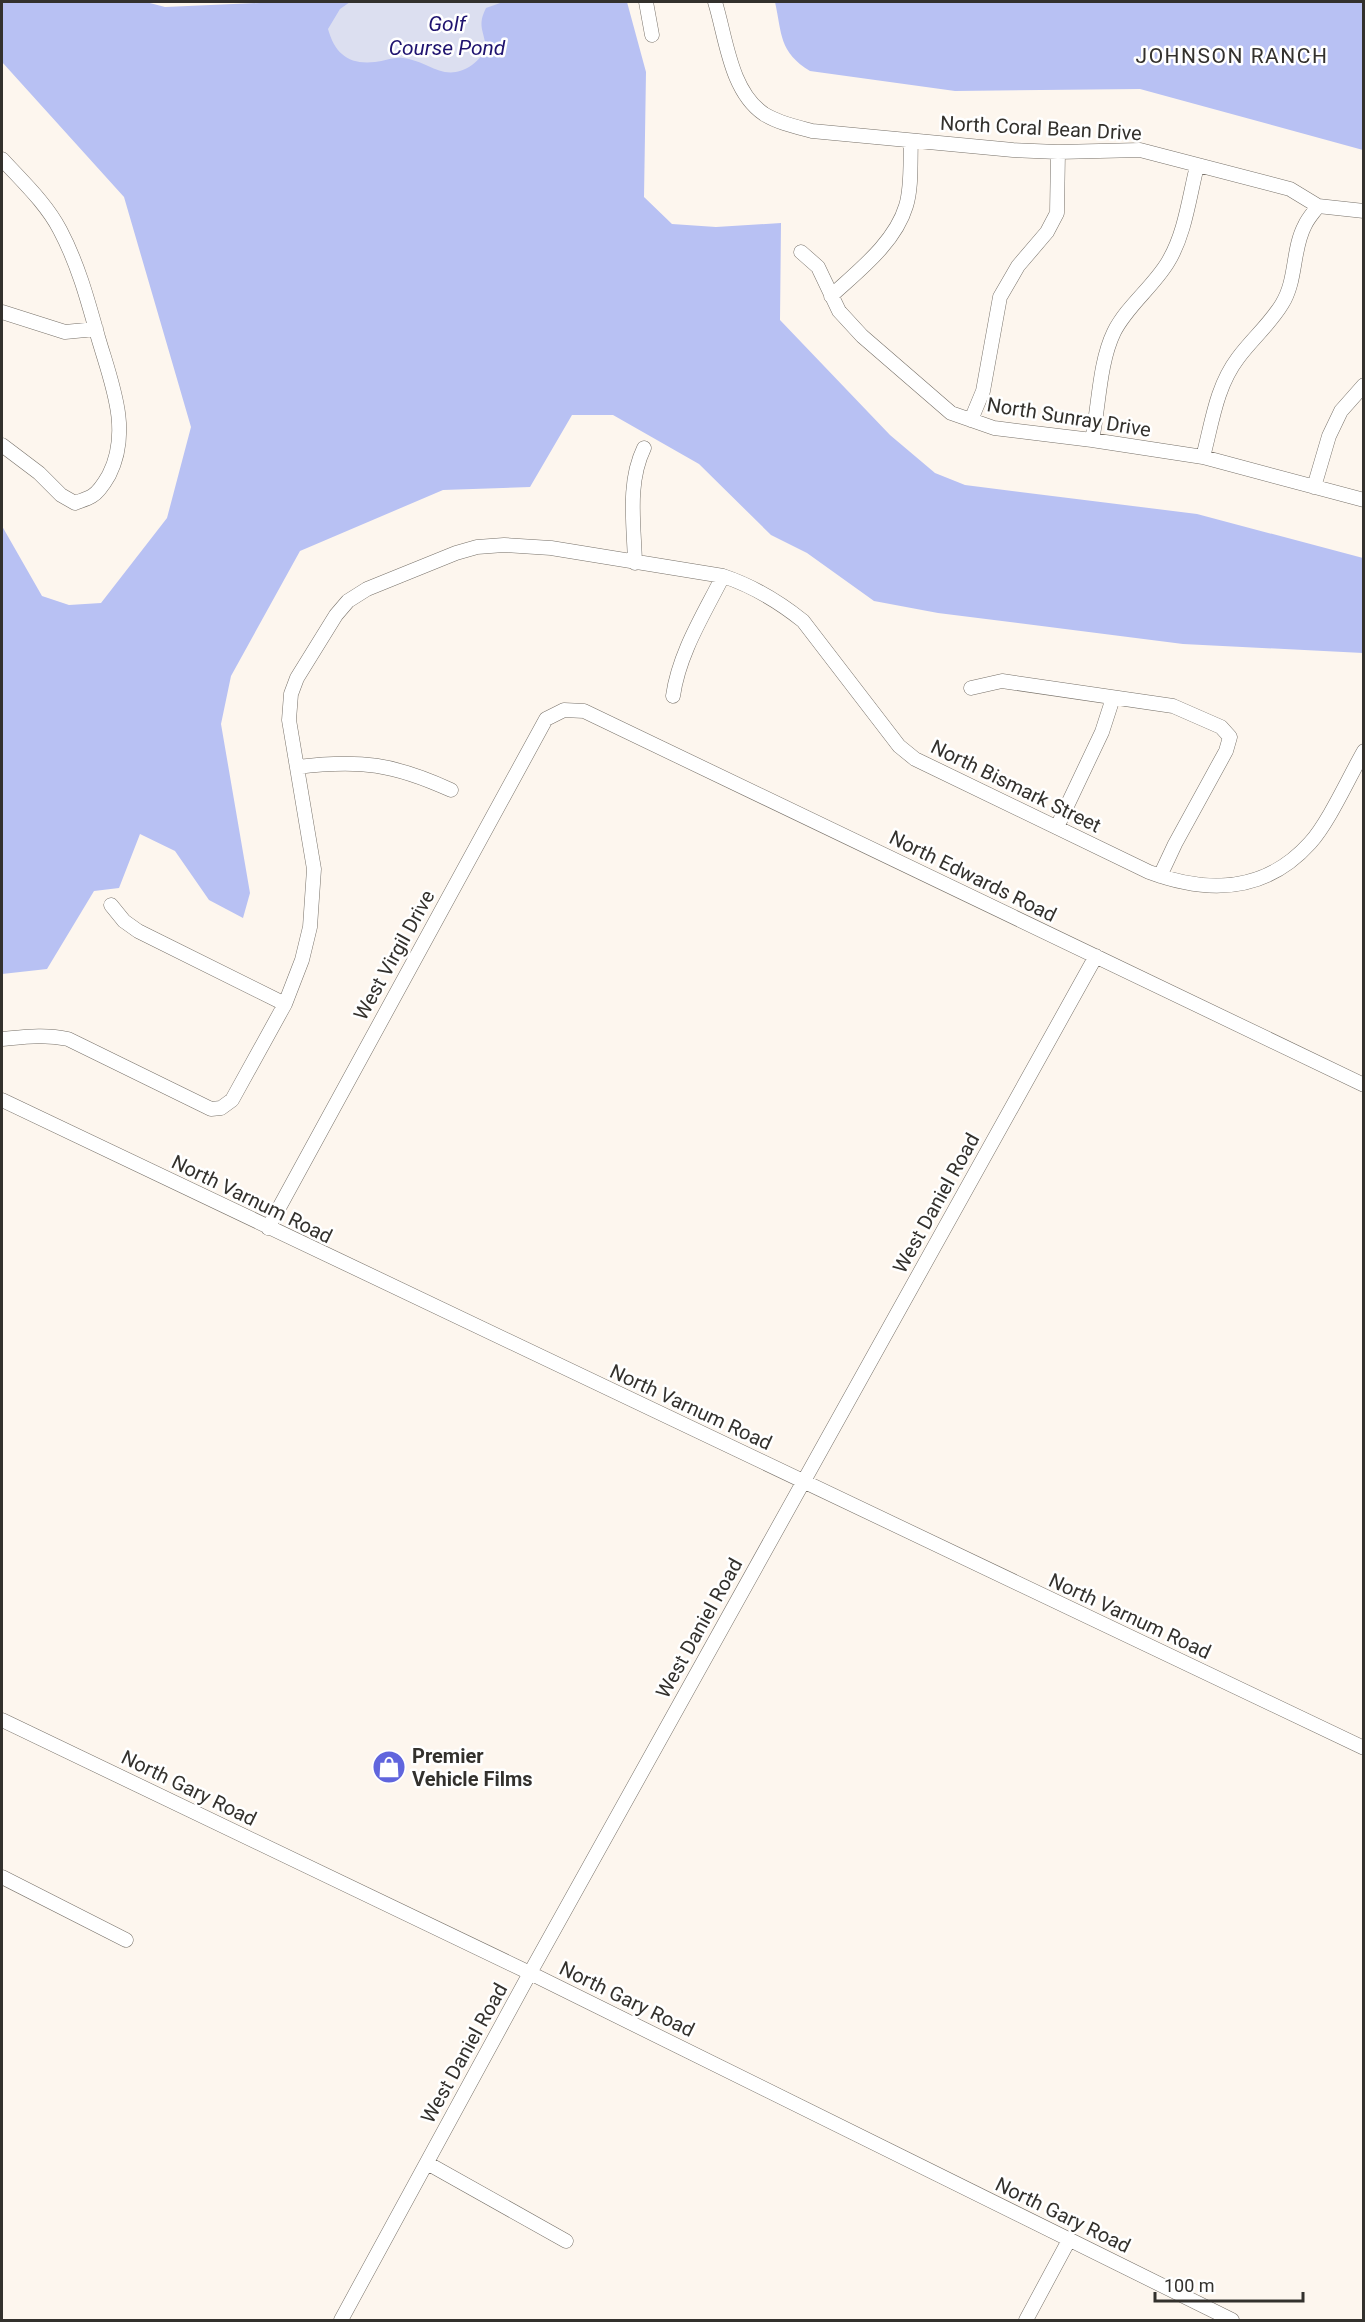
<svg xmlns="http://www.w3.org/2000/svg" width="1365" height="2322" viewBox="0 0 1365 2322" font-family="Roboto,sans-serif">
  <rect width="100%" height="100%" fill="#fdf6ee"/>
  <!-- green -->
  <path fill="#b8c1f3" d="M2,2H146L165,7L282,2H627L646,72L644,197L672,224L716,227L781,223L780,320L890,435L935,473L965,485L1197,514L1363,558V653L1183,644L938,613L874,601L807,553L771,535L699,464L613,415H572L530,487L443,490L300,551L231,676L221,724L250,893L243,918L209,900L175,851L140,834L119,888L94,891L47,969L2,974V526L42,596L69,605L101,603L167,518L191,427L124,197L2,62Z
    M775,2H1363V150L1140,89L955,91L810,71C779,52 782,34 775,2Z"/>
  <!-- water -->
  <path fill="#dcdff0" d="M350,2H503L486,8C477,26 484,30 486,48C483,56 479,59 472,65C444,84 430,61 403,58C393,57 385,61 375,62C349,65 335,54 328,29L340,9Z"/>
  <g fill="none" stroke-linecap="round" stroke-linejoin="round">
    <defs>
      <path id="minor" d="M646,2L652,35
        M715,2C726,37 730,91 764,114C778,123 797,127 812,131L1013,150L1058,152L1140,150L1290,189L1318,206L1364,211
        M2,159C22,181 46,203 60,230C78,264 88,301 98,337C111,382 132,430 109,475C105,482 99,492 92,496C87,499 80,501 75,503L61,495L39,473L2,445
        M801,252L818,267L839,311L862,336L951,413L994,428L1092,440L1203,457L1364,500
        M831,296C858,271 895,243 906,206C912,187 910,161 911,141
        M2,312L65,332L96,329
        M971,420L983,391L1000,297L1018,266L1047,232L1057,213L1058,152
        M1092,440C1099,406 1099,363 1114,332C1127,306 1153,287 1168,262C1185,234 1189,198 1197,166
        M1203,457C1212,423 1216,387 1238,358C1252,339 1270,324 1282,304C1297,280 1292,249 1305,225C1308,218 1314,212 1318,206
        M1314,487L1329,436L1341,411L1364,385
        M635,563C634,524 627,483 644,448
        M971,688L1002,681L1173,706L1221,727L1230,737L1226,751L1175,844L1160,876
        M673,696C679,653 704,614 723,576
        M297,767C360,759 394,764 451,790
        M1057,827L1102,732L1113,698
        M111,905L124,921L138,931L285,1004
        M2,1039C24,1037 45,1034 68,1039L211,1109L221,1108L232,1100L285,1004L302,960L310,927L314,869L289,720L291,694L297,678L336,615L348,601L367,589L456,553L477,547L504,545L551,548L723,576C753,586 778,601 803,621L899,746L915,759L1149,872C1208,894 1265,893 1310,843C1329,822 1349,777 1364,751
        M2,1100L1364,1748
        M268,1228L546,719L564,710L584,711L1364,1085
        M2,1720L530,1973L1232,2320
        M2,1877L126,1940
        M427,2163L566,2241
        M341,2320L530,1973L1096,956
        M1026,2320L1069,2240"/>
    </defs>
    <!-- minor casing -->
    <use href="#minor" stroke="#777169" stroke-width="15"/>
    <!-- minor -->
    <use href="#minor" stroke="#fff" stroke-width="14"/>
  </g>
  <!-- icons -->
  <defs>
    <symbol id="shop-disc" viewBox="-11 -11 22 22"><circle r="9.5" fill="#6065dd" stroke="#fff"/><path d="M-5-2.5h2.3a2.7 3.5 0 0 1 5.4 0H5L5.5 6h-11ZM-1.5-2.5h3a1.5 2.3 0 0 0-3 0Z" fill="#fff"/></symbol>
  </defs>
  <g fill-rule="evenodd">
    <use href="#shop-disc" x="370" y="1748" width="38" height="38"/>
  </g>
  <g text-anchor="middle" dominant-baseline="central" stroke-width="5" stroke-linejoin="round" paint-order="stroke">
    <!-- street labels -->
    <g font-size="20" fill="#33312d" stroke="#fff">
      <text transform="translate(1041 128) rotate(3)">North Coral Bean Drive</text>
      <text transform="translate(1069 417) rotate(9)">North Sunray Drive</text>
      <text transform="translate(1016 786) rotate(26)">North Bismark Street</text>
      <text transform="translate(973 876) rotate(26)">North Edwards Road</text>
      <text transform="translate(394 955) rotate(-61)">West Virgil Drive</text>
      <text transform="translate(252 1199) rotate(26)">North Varnum Road</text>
      <text transform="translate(936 1203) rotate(-61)">West Daniel Road</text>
      <text transform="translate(691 1407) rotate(25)">North Varnum Road</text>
      <text transform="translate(1130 1616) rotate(25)">North Varnum Road</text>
      <text transform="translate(699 1628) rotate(-61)">West Daniel Road</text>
      <text transform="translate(189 1788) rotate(26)">North Gary Road</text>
      <text transform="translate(627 1999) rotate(26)">North Gary Road</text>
      <text transform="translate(464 2053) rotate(-61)">West Daniel Road</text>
      <text transform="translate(1063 2215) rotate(26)">North Gary Road</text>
    </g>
    <!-- poi labels -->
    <g font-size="20" font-weight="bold" fill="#33312d" stroke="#fff" text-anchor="start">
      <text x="412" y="1756">Premier<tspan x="412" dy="23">Vehicle Films</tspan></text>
    </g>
    <!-- water labels -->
    <g font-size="21" font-style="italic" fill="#1f136f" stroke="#fff">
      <text x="447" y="24">Golf<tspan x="447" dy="24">Course Pond</tspan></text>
    </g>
    <!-- neighbourhood labels -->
    <g font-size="21" letter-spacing="1.5" fill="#33312d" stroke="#fff">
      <text x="1232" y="56">JOHNSON RANCH</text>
    </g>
  </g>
  <!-- border -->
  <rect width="1365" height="2322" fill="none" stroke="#33312d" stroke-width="6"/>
  <!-- scale -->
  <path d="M1155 2292v9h148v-9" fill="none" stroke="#33312d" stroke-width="3"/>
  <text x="1164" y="2292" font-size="18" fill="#33312d" stroke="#ffffff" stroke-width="4.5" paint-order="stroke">100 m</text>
</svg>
